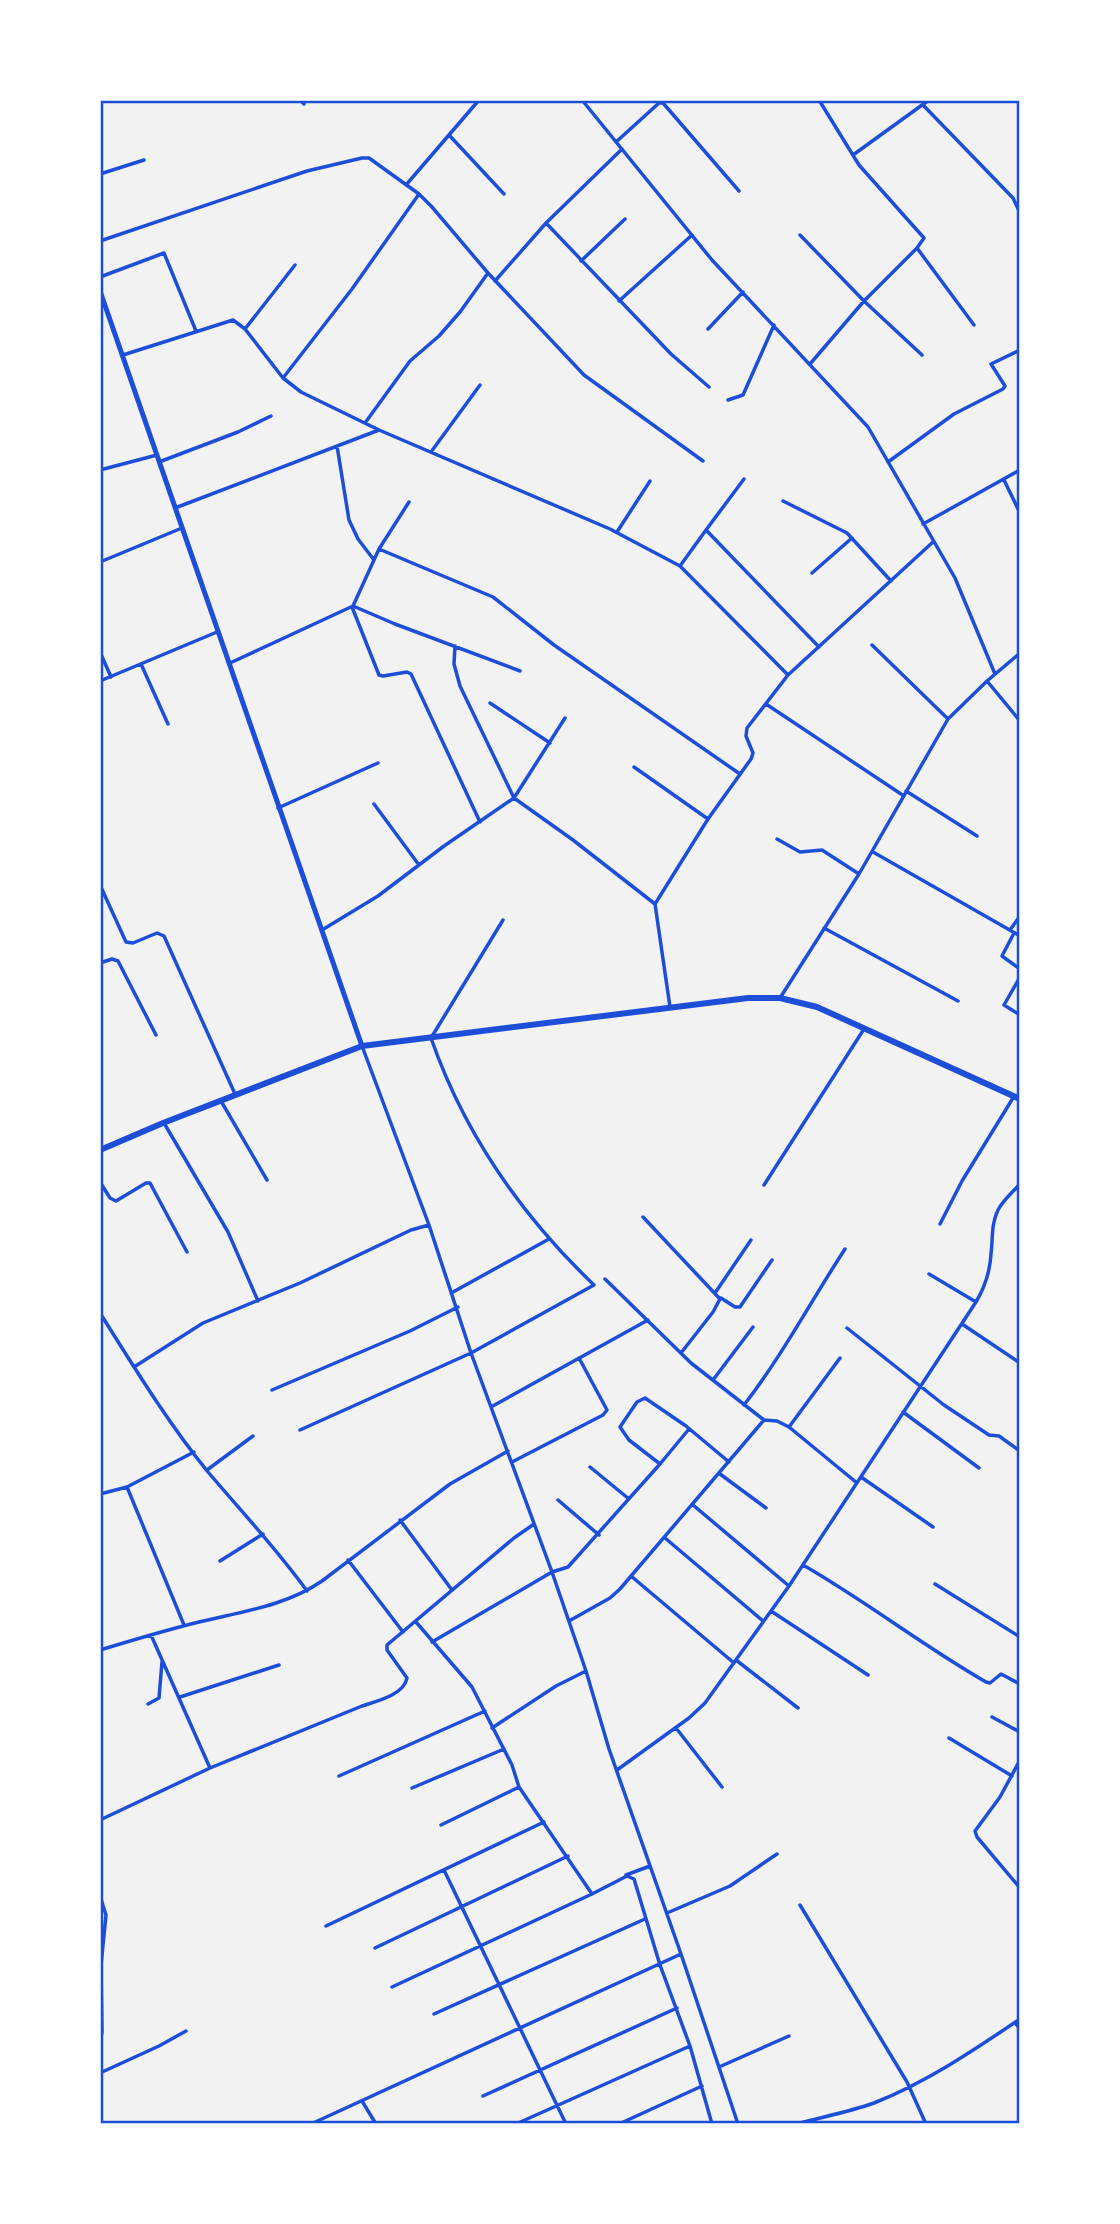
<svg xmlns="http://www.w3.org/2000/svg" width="1120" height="2224" viewBox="0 0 1120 2224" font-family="'Alegreya Sans',sans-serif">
  <rect width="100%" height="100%" fill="#f2f2f2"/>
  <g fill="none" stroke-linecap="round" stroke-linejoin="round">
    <!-- minor -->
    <path stroke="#1d4ed8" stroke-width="3.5" d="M300,100L304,104
      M582,100L712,260L868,427L955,578L995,674
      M923,105L1013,198L1020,213
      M449,135L504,194
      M616,142L659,103H663L739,191
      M853,155L929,100
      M100,174L144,160
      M406,185L479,100
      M546,223L671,354L709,387
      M800,235L864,301L922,355
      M100,241L307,171L362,158H369L419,194L432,207L488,273L584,375L703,461
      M917,248L974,325
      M581,261L625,219
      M100,277L164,253L196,331
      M495,281L546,223L622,149
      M619,301L692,235
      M245,329L295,265
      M708,329L743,292
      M123,355L233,320L245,329L283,378L301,392L379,430L610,529L680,566L788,675
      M810,364L864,301L917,248L924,238L859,165L819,100
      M283,378L352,289L419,194
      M728,400L743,395L774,325
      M365,423L410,361L439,336L460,312L488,273
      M337,446L349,520L358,539L374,560
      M431,452L480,385
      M159,462L238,432L271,416
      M888,462L954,414L1003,389L1005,386L991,364L1020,350
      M100,470L157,455
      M744,479L706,530L819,647
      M1004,480L1020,513
      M783,501L847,533L891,581
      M175,508L379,430
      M923,524L1020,470
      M617,532L650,481
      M379,549L493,597L554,645L740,774
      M100,562L182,528
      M680,566L706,530
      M812,573L852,538
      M353,606L395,624L520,671
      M352,607L379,675L383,676L407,672L411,674L480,822
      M872,645L948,719
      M455,646L454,664L460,686L514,798L573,840L655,904
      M100,652L111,677
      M230,663L353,606L379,549L409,502
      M141,664L168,724
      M100,681L217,632
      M987,681L1020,721
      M490,703L550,743
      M766,704L904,796
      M634,767L708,819
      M906,791L977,836
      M374,804L419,865
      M278,808L378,763
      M777,839L800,852L822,850L859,874
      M873,852L1020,936
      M100,885L126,942L133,943L157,933L164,936L235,1094
      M1020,894V904
      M824,928L958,1001
      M322,930L378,896L444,846L514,798L565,718
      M1010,930L1020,916
      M1014,933L1002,956L1020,969
      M100,963L112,959L118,961L156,1035
      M1020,977L1004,1005L1020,1015
      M780,998L859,874L948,719L987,681L1020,653
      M670,1007L655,904L708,819L751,759L753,753L746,736L747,728L788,675L933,542
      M362,1046L429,1225L471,1353L552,1572L586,1671L609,1749L681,1954L738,2124
      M221,1101L267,1180
      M164,1123L228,1232L258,1301
      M100,1182L110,1198L116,1201L146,1183H150L187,1252
      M764,1185L864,1029
      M643,1217L720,1299L713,1312L681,1353
      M940,1224L962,1181L1013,1098
      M929,1274L976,1302
      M605,1279L691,1363L764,1420L777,1421L789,1427L857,1483
      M453,1292L549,1239
      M715,1293L751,1240
      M721,1298L735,1307H740L772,1260
      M100,1313C134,1367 168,1423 208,1472C242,1512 276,1548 307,1591
      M962,1324L1020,1363
      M847,1328L944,1405L989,1435L999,1436L1020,1451
      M134,1367L203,1323L300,1283L411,1230L429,1225
      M713,1380L753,1327
      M272,1390L410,1331L458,1307
      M744,1405C782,1356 811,1301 845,1249
      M491,1407L648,1320
      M903,1412L979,1468
      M789,1427L840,1358
      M689,1429L660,1464L629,1440L620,1427L637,1402L645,1398L686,1426L729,1462
      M300,1430L471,1353L594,1285C521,1215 464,1133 431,1038L503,920
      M512,1462L603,1415L607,1410L579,1358
      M590,1467L629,1499
      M207,1470L253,1436
      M720,1474L766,1508
      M861,1477L933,1527
      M127,1487L184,1625
      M100,1494L127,1487L194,1452
      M558,1500L599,1535
      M693,1505L789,1586
      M400,1520L452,1590
      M665,1538L763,1621
      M348,1560L403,1632
      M220,1561L263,1534
      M803,1565C866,1601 923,1646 986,1682L990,1683L1001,1674L1020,1684
      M631,1576L734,1663
      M935,1584L1020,1637
      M771,1611L868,1675
      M569,1621L610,1598L620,1589L764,1420
      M416,1622L472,1687L512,1765L519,1787L592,1894L627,1876L634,1879L660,1965L690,2046L712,2124
      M151,1635L210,1768
      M432,1642L552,1572L568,1567L660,1464
      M100,1650C133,1640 166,1630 199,1622C240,1612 286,1606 322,1581L450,1484L508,1451
      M736,1660L798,1708
      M180,1697L279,1665
      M148,1704L159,1698L162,1662
      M992,1717L1020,1732
      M492,1728L556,1686L586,1671
      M676,1728L722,1787
      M949,1738L1012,1776
      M1020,1760L1000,1797L975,1831L977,1837L1020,1888
      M617,1770L689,1718L705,1703L789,1586L976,1302C985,1287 990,1271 991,1254C993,1238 991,1224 998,1210C1004,1199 1013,1192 1020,1184
      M339,1776L485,1711
      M412,1788L504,1749
      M100,1820L210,1768L362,1706C377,1701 404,1695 407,1678L387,1650V1645L514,1538L534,1524
      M441,1825L519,1787
      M444,1870L566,2124
      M626,1875L650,1866
      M100,1896L106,1915L101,1965L102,2033L100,2039
      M800,1905L907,2082L926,2124
      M667,1913L730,1886L777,1854
      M326,1926L544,1822
      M375,1948L568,1856
      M392,1987L592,1894
      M434,2014L645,1919
      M1015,2023L1020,2029
      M719,2067L789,2036
      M100,2073L159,2046L186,2031
      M483,2096L677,2008
      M362,2101L376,2124
      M311,2124L681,1954
      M516,2124L690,2046
      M619,2124L702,2086
      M796,2124C822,2117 849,2112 874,2103C927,2082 974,2050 1020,2019"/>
    <!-- tertiary -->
    <path stroke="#1d4ed8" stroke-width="5" d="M100,291L362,1046"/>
    <!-- trunk -->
    <path stroke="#1d4ed8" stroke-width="6" d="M100,1150L163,1123L362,1046L748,998H780L817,1007L1020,1099"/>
  </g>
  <!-- border -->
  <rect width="1120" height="2224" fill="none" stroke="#ffffff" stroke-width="203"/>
  <rect x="102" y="102" width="916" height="2020" fill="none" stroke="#1d4ed8" stroke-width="2.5"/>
</svg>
